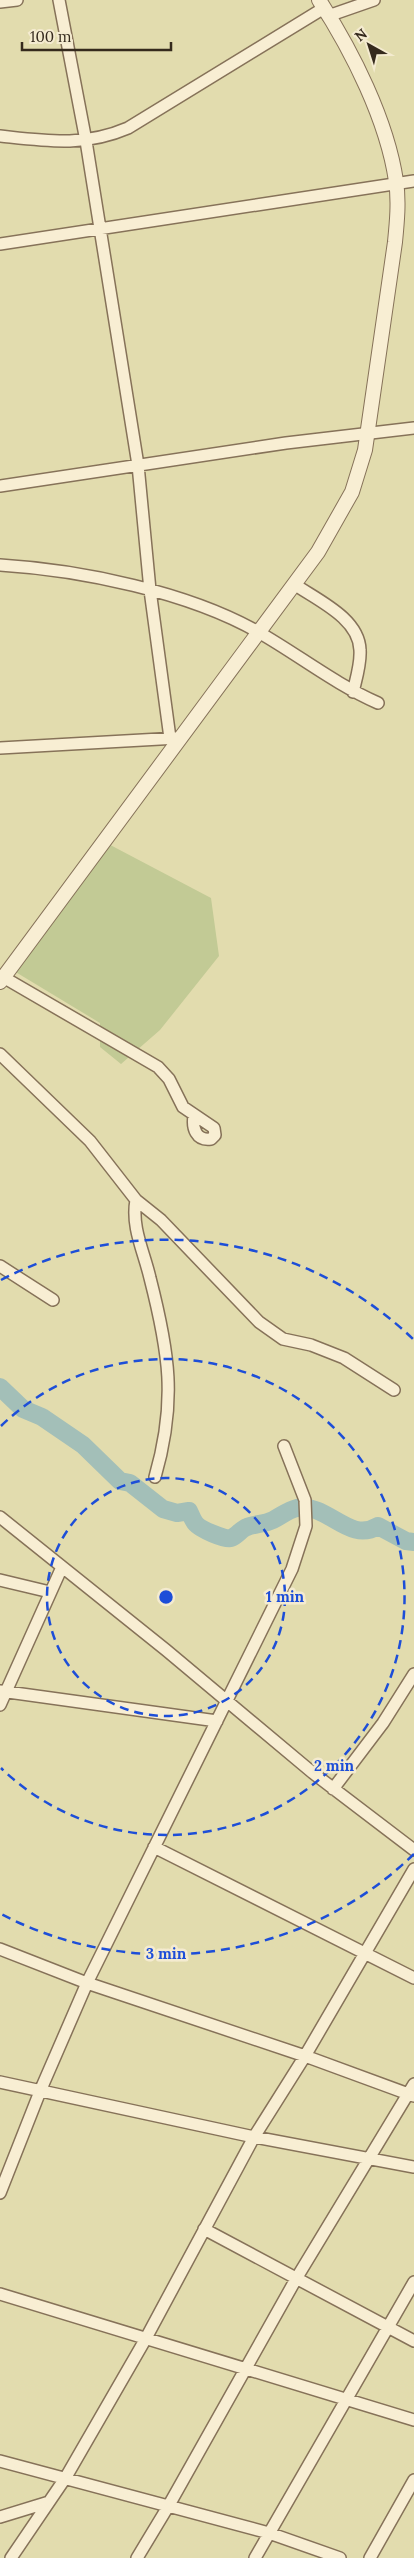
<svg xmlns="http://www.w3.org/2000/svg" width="414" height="2558" viewBox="0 0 414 2558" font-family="Lora,serif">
  <rect width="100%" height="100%" fill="#ede1c1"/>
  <!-- farmland -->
  <path fill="#e2dcae" d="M0,0H414V2558H0Z"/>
  <!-- green -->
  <path fill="#c2ca95" d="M97,838L211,898L219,956L160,1030L121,1064L100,1047V1023L4,965Z"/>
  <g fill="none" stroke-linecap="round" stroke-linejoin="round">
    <!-- river -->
    <path stroke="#a3bfb8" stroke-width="18" d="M0,1387L23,1409L42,1417L83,1445L120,1481L130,1483L163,1509L177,1513L189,1511C191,1515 193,1521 196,1524C200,1529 225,1540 231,1538C237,1536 241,1529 247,1527C255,1524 265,1524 273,1520C281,1516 288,1510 297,1508C328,1503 349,1544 378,1526L406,1541L414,1542"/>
    <defs>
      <path id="minor" d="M59,0L86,141L138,465L150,590L170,738
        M0,2L17,0
        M328,16L374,0
        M0,136C47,141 84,147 128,128L324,8
        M0,244L414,181
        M0,486L286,443L414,428
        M0,565C81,570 189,592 260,633C300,656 335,684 378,703
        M294,584C317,600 359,618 360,650C361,664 356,679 353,692
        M0,748L178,738
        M3,977L158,1067L169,1079L183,1107L214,1128L215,1135L211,1139C196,1141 192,1128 194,1116
        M0,1054L90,1141L136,1200L161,1220L259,1322L283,1339L311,1345L344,1358L394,1390
        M136,1200C131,1227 144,1252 150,1278C169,1352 177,1401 155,1477
        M0,1266L53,1300
        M0,1517L166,1650L313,1773L414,1850
        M0,1580L50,1592
        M0,1691L217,1721
        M0,1705L62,1567
        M333,1789L383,1723L414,1674
        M154,1847L414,1978
        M0,1949L87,1983L305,2056L414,2096
        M0,2082L254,2137L414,2167
        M0,2193L41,2089L87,1983L292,1569L306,1526L305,1500L284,1446
        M204,2229L414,2341
        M0,2294L414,2420
        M0,2461L269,2533L340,2558
        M0,2517L49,2502
        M11,2558L66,2477L145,2340L254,2137L305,2056L414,1869
        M137,2558L169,2505L296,2279L414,2084
        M255,2558L414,2282
        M370,2558L414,2480"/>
      <path id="tertiary" d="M0,982L318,552L352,492L365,450L395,242C397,222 399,201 396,181C387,120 352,51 319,0"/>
    </defs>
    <!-- minor casing -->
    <use href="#minor" stroke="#867259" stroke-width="14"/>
    <!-- tertiary casing -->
    <use href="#tertiary" stroke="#867259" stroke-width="16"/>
    <!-- minor -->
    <use href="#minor" stroke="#f8eed3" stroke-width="11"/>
    <!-- tertiary -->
    <use href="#tertiary" stroke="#f8eed3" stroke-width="14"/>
  </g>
  <!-- distance rings -->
  <g fill="none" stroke="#1d4ed8" stroke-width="2.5" stroke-dasharray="9 6">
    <circle cx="166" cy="1597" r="119"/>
    <path d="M1 1426A238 238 0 1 1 1 1768"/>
    <path d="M414 1854A357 357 0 0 1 1 1914M1 1280A357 357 0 0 1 414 1340"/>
  </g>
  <circle cx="166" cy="1597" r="8" fill="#1d4ed8" stroke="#f4ebd0" stroke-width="2.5"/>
  <g font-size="15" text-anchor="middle" font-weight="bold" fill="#1d4ed8" stroke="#f4ebd0" stroke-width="5" stroke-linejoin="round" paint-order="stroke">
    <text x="285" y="1602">1 min</text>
    <text x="334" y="1771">2 min</text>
    <text x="166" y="1959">3 min</text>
  </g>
  <!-- north arrow -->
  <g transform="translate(369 45) rotate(321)" stroke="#f4ebd0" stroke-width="4" paint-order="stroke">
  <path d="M0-4L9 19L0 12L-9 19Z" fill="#352a1d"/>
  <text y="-8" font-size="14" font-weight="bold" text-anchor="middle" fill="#352a1d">N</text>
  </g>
  <!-- scale -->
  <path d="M22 42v8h149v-8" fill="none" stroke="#352a1d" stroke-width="2.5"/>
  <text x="30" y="42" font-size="15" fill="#352a1d" stroke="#f4ebd0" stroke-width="4" paint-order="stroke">100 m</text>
</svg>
